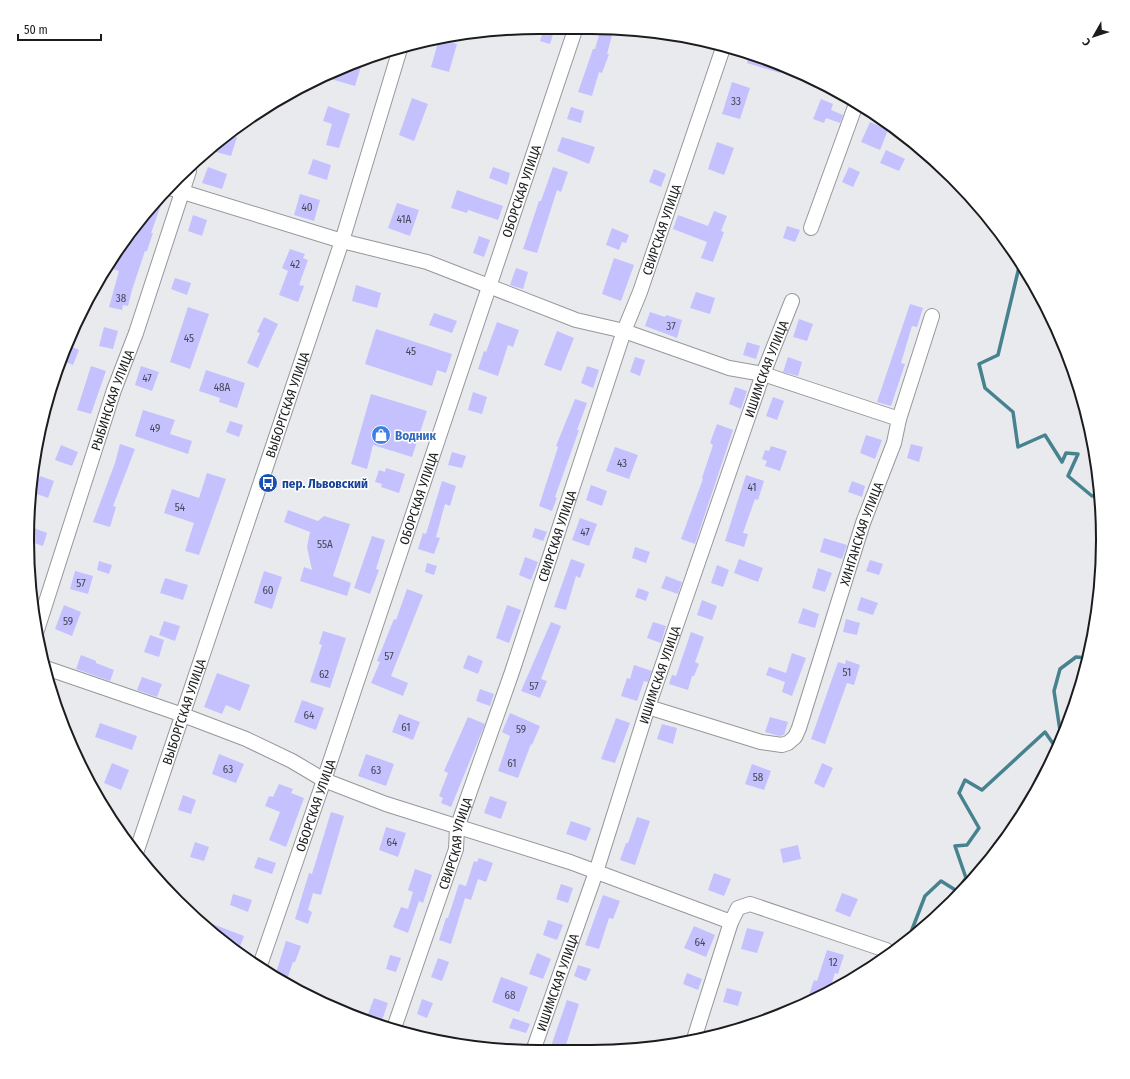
<svg xmlns="http://www.w3.org/2000/svg" width="1130" height="1079" viewBox="0 0 1130 1079" font-family="'Fira Sans Condensed',sans-serif">
  <rect width="100%" height="100%" fill="#e8eaee"/>
  <g fill="none" stroke-linecap="round" stroke-linejoin="round">
    <!-- stream -->
    <path stroke="#47828e" stroke-width="3.5" d="M1020,263L998,355L979,364L985,388L1013,412L1018,447L1045,435L1062,462L1066,453L1078,454L1068,476L1092,496L1099,495
      M1061,737L1054,691L1060,669L1076,657L1088,658
      M908,940L925,896L941,881L957,891L966,878L955,846L967,845L979,828L959,793L965,780L982,790L1045,732L1054,745L1059,744"/>
  </g>
  <!-- building -->
  <path fill="#c5c1fe" d="M544,28L554,31L550,44L540,41Z
    M601,28H614L607,54H609L602,73L599,72L592,96L578,92L593,49H595Z
    M439,39L457,44L449,72L431,67Z
    M749,54L782,67L780,73L747,63Z
    M363,60L355,86L324,77L343,66Z
    M732,82L750,88L740,119L722,114Z
    M412,98L428,104L414,141L399,135Z
    M821,99L833,104L831,110L843,115L840,123L826,118L824,123L813,119Z
    M328,106L350,114L339,148L326,145L332,124L323,121Z
    M571,107L584,111L581,123L567,119Z
    M870,122L888,130L880,150L861,142Z
    M231,135L237,137L231,156L216,152L218,146Z
    M562,137L595,147L589,164L557,151Z
    M717,142L734,148L724,175L708,169Z
    M886,150L905,159L899,171L880,163Z
    M313,159L331,165L327,180L308,174Z
    M208,167L227,174L222,189L202,183Z
    M493,167L510,173L507,185L489,178Z
    M553,167L568,172L561,192L557,190L537,253L523,249L539,201H541Z
    M849,167L860,172L853,187L842,182Z
    M654,169L666,174L661,187L649,182Z
    M457,190L503,206L498,220L468,210L467,213L451,208Z
    M164,193L165,194L151,233H153L147,251H145L132,290L128,306L123,305L122,310L109,307L119,271L113,269L118,252L124,254L130,236L135,238L141,219L154,201Z
    M300,194L320,200L314,221L294,215Z
    M397,203L419,210L410,236L388,228Z
    M714,211L727,216L721,231L724,232L713,262L701,258L707,242L673,229L678,215L708,226Z
    M193,215L207,220L202,236L188,231Z
    M787,226L800,230L795,242L783,238Z
    M612,228L629,235L626,243L622,242L619,250L606,245Z
    M479,236L490,240L484,257L473,253Z
    M290,249L305,254L303,258L308,260L299,285L304,286L298,302L279,295L288,271L282,268Z
    M614,258L634,265L621,301L602,294Z
    M516,268L528,272L523,289L510,285Z
    M175,278L191,283L187,295L171,289Z
    M356,285L381,293L377,308L352,301Z
    M696,292L715,298L710,314L690,308Z
    M910,304L923,308L917,327L912,326L901,363L905,364L891,406L877,402Z
    M188,307L209,314L190,369L170,362Z
    M650,312L665,317L666,315L682,320L677,338L645,326Z
    M434,313L457,321L452,333L429,325Z
    M264,317L278,324L258,368L247,363L260,333L257,332Z
    M799,319L813,324L807,341L793,337Z
    M497,322L519,330L513,347L508,345L498,376L478,369L484,351L486,352Z
    M104,327L118,331L113,349L99,346Z
    M376,329L452,354L446,373L437,370L432,386L365,364Z
    M557,331L574,338L561,371L544,365Z
    M747,342L760,346L756,359L743,355Z
    M68,345L79,350L73,365L61,360Z
    M635,357L645,360L640,376L630,372Z
    M788,357L802,362L798,376L783,372Z
    M91,366L106,371L91,414L77,410Z
    M141,366L159,372L152,391L135,385Z
    M587,366L599,370L593,388L581,383Z
    M206,370L245,383L237,408L219,402L220,398L199,391Z
    M735,387L747,391L741,409L729,404Z
    M473,392L487,397L482,414L468,410Z
    M371,394L427,411L412,457L373,445L367,469L351,464Z
    M773,397L784,401L777,420L766,416Z
    M575,399L587,403L577,430H579L555,497L557,498L552,511L539,506L558,447L556,446Z
    M143,410L175,420L170,434L192,441L188,454L135,436Z
    M230,421L243,425L239,437L226,432Z
    M717,424L733,430L695,544L681,539L703,479L702,478L713,445L710,443Z
    M866,435L882,440L875,459L860,453Z
    M120,444L135,449L113,506L116,507L110,527L93,522L115,463Z
    M911,444L923,447L919,462L907,458Z
    M61,445L78,452L72,466L55,460Z
    M771,446L787,451L780,471L765,466L767,461L762,459L765,450L769,451Z
    M615,447L638,455L629,479L606,471Z
    M452,452L466,456L462,468L448,465Z
    M386,468L405,474L399,493L381,487L382,484L375,482L379,470L385,472Z
    M207,473L226,479L199,555L185,551L194,523L164,513L172,489L199,498Z
    M746,475L764,481L758,500L755,499L743,533L748,534L744,547L725,541Z
    M40,476L54,481L48,498L34,493Z
    M442,481L456,486L450,506L445,504L436,537L440,538L434,554L418,549L423,533L426,534Z
    M852,481L865,486L862,497L848,492Z
    M591,485L607,491L602,506L586,500Z
    M288,510L318,521L324,516L350,524L333,576L351,583L347,596L300,581L304,567L312,570L307,547L310,532L284,522Z
    M580,518L597,524L589,546L572,540Z
    M31,527L47,533L43,546L31,542Z
    M535,528L547,532L543,541L532,537Z
    M372,536L385,540L376,569L379,570L370,594L354,588Z
    M824,538L847,545L842,559L820,552Z
    M635,547L650,552L646,563L632,558Z
    M525,557L538,562L531,580L519,575Z
    M571,559L585,564L580,578L576,576L566,610L554,607Z
    M739,559L763,568L758,582L734,573Z
    M870,560L883,564L879,575L866,571Z
    M99,561L112,565L109,574L97,570Z
    M427,563L437,566L434,575L425,572Z
    M717,565L729,570L723,587L711,583Z
    M818,568L832,573L825,592L812,588Z
    M75,571L93,576L88,594L70,589Z
    M264,571L282,577L272,609L254,603Z
    M666,576L682,582L678,594L661,588Z
    M165,578L188,585L183,600L160,593Z
    M638,588L649,592L646,601L635,597Z
    M407,589L423,595L391,676L408,683L403,696L371,683L380,662L377,661L394,619L396,620Z
    M861,597L878,603L873,615L857,610Z
    M702,600L717,606L712,620L697,615Z
    M64,605L81,612L72,636L55,629Z
    M507,605L521,610L509,643L496,638Z
    M803,608L819,614L815,628L798,623Z
    M846,619L860,623L857,635L843,632Z
    M164,621L180,626L175,641L159,635Z
    M551,622L561,626L541,679L547,681L540,698L521,691Z
    M653,622L666,626L661,643L647,638Z
    M323,631L346,638L330,688L310,682L322,645L319,644Z
    M691,632L704,637L695,662L699,664L694,676H692L688,690L669,684L672,675L676,676Z
    M150,635L164,640L159,657L144,652Z
    M792,653L806,658L792,696L782,692L785,682L766,675L769,667L786,673Z
    M81,655L96,661V663L114,670L110,681L76,669Z
    M468,655L483,661L478,674L463,668Z
    M846,660L860,665L854,685L847,683L825,744L811,739L838,662L845,664Z
    M634,665L652,671L648,682L644,681L637,701L621,696L627,678L630,679Z
    M217,673L250,685L240,711L226,705L222,714L204,707Z
    M142,677L162,684L157,697L137,690Z
    M480,689L494,694L490,706L476,701Z
    M302,700L324,708L316,730L294,722Z
    M510,713L540,726L532,745L531,744L518,778L498,771L510,736L502,732Z
    M399,714L420,722L413,740L392,732Z
    M468,717L485,724L451,807L441,803L443,798L439,796L448,773L444,771Z
    M770,717L788,722L784,735L779,736L765,732Z
    M616,718L630,723L615,763L601,759Z
    M100,723L137,736L132,750L95,737Z
    M662,724L677,728L673,744L657,739Z
    M219,754L244,764L236,783L212,774Z
    M366,754L394,764L386,786L358,776Z
    M112,763L129,770L121,790L104,783Z
    M822,763L833,768L824,788L814,783Z
    M752,764L771,771L764,790L745,784Z
    M279,784L293,789L291,793L304,798L286,847L269,840L280,812L265,806L269,796L273,797Z
    M183,795L196,800L191,814L178,810Z
    M490,796L507,802L501,819L484,813Z
    M331,812L344,816L321,895L313,893L308,910L312,912L308,924L295,919L309,873L312,874Z
    M637,817L650,821L635,865L620,860L626,843H628Z
    M571,821L591,828L586,841L566,834Z
    M386,827L406,833L398,857L379,850Z
    M195,842L209,847L204,861L190,857Z
    M798,845L801,859L783,863L780,849Z
    M258,857L276,863L272,874L254,868Z
    M479,858L493,863L486,882L478,879L471,900L465,898L451,944L439,940L446,918H448L459,884L466,886L474,861L477,862Z
    M415,869L432,875L423,903L419,901L408,933L393,927L401,907L408,909L413,892L408,890Z
    M714,873L731,879L724,896L708,890Z
    M561,884L573,888L568,903L556,899Z
    M842,893L858,899L850,917L835,911Z
    M233,894L252,900L248,912L230,905Z
    M603,895L620,901L613,919L609,918L599,949L585,945Z
    M202,920L244,936L238,952L201,921Z
    M548,920L563,925L557,940L543,935Z
    M694,926L715,935L706,957L684,948Z
    M747,928L764,932L757,953L741,949Z
    M286,941L301,946L295,962H293L286,982L275,976Z
    M827,950L844,955L838,974L835,973L829,991L807,1001L814,980L817,981Z
    M537,953L551,959L543,979L529,974Z
    M390,955L401,958L396,972L386,969Z
    M438,958L449,962L442,981L431,977Z
    M578,965L591,969L586,981L574,976Z
    M687,973L702,979L698,990L683,984Z
    M501,977L528,987L519,1012L492,1002Z
    M727,988L742,992L738,1006L723,1002Z
    M374,998L388,1003L381,1023L367,1017Z
    M422,999L433,1003L427,1018L417,1014Z
    M567,1000L579,1004L564,1051L549,1052Z
    M513,1018L530,1024L526,1033L509,1028Z"/>
  <g fill="none" stroke-linecap="round" stroke-linejoin="round">
    <defs>
      <g id="minor">
        <path d="M170,188L342,241L427,262L576,320L624,331L729,368L763,374L899,419"/>
        <path d="M811,228L856,104"/>
        <path id="s1" d="M37,630L114,390L136,333L189,171"/>
        <path d="M46,668L183,715L246,739L292,761L324,780L386,804L570,862L731,922L738,908L750,904L886,950"/>
        <path id="s2" d="M648,707L761,742L782,745L788,743L795,737L799,728L863,523L894,443L899,419L932,316"/>
        <path id="s3" d="M137,850L342,241L400,49"/>
        <path id="s4" d="M259,968L324,780L576,27"/>
        <path id="s5" d="M394,1028L456,849L457,828L512,672L624,331L640,292L724,45"/>
        <path d="M694,1039L731,922"/>
        <path id="s6" d="M533,1051L596,872L648,707L763,374L792,301"/>
      </g>
    </defs>
    <!-- minor casing -->
    <use href="#minor" stroke="#95989b" stroke-width="16"/>
    <!-- minor -->
    <use href="#minor" stroke="#fff" stroke-width="14"/>
  </g>
  <!-- icons -->
  <defs>
    <symbol id="shop-disc" viewBox="-11 -11 22 22"><circle r="9.5" fill="#3f7fe0" stroke="#fff"/><path d="M-5-2.5h2.3a2.7 3.5 0 0 1 5.4 0H5L5.5 6h-11ZM-1.5-2.5h3a1.5 2.3 0 0 0-3 0Z" fill="#fff"/></symbol>
    <symbol id="bus-disc" viewBox="-11 -11 22 22"><circle r="9.5" fill="#1a4fb4" stroke="#fff"/><path d="M-5-6H5V4H4V6H2V4H-2V6H-4V4H-5ZM-3.5-4V0h7V-4ZM-3.5 1.2v1.5H-2V1.2ZM2 1.2v1.5H3.5V1.2Z" fill="#fff"/></symbol>
  </defs>
  <g fill-rule="evenodd">
    <use href="#shop-disc" x="370" y="424" width="22" height="22"/>
    <use href="#bus-disc" x="257" y="472" width="22" height="22"/>
  </g>
  <g text-anchor="middle" dominant-baseline="central" stroke-width="3" stroke-linejoin="round" paint-order="stroke">
    <!-- number labels -->
    <g font-size="11" fill="#464556">
      <text x="736" y="101">33</text>
      <text x="307" y="207">40</text>
      <text x="404" y="219">41А</text>
      <text x="295" y="264">42</text>
      <text x="121" y="298">38</text>
      <text x="671" y="326">37</text>
      <text x="189" y="338">45</text>
      <text x="411" y="351">45</text>
      <text x="147" y="378">47</text>
      <text x="222" y="387">48А</text>
      <text x="155" y="428">49</text>
      <text x="622" y="463">43</text>
      <text x="752" y="487">41</text>
      <text x="180" y="507">54</text>
      <text x="585" y="532">47</text>
      <text x="325" y="544">55А</text>
      <text x="81" y="583">57</text>
      <text x="268" y="590">60</text>
      <text x="68" y="621">59</text>
      <text x="389" y="656">57</text>
      <text x="847" y="672">51</text>
      <text x="324" y="674">62</text>
      <text x="534" y="686">57</text>
      <text x="309" y="715">64</text>
      <text x="406" y="727">61</text>
      <text x="521" y="729">59</text>
      <text x="512" y="763">61</text>
      <text x="228" y="769">63</text>
      <text x="376" y="770">63</text>
      <text x="758" y="777">58</text>
      <text x="392" y="842">64</text>
      <text x="700" y="942">64</text>
      <text x="833" y="962">12</text>
      <text x="510" y="995">68</text>
    </g>
    <!-- street labels -->
    <g font-size="13" fill="#1c1c1e" stroke="#fff">
      <text stroke="none"><textPath href="#s4" startOffset="820">ОБОРСКАЯ УЛИЦА</textPath></text>
      <text stroke="none"><textPath href="#s5" startOffset="843">СВИРСКАЯ УЛИЦА</textPath></text>
      <text stroke="none"><textPath href="#s6" startOffset="721">ИШИМСКАЯ УЛИЦА</textPath></text>
      <text stroke="none"><textPath href="#s1" startOffset="242">РЫБИНСКАЯ УЛИЦА</textPath></text>
      <text stroke="none"><textPath href="#s3" startOffset="470">ВЫБОРГСКАЯ УЛИЦА</textPath></text>
      <text stroke="none"><textPath href="#s4" startOffset="496">ОБОРСКАЯ УЛИЦА</textPath></text>
      <text stroke="none"><textPath href="#s2" startOffset="369">ХИНГАНСКАЯ УЛИЦА</textPath></text>
      <text stroke="none"><textPath href="#s5" startOffset="519">СВИРСКАЯ УЛИЦА</textPath></text>
      <text stroke="none"><textPath href="#s6" startOffset="397">ИШИМСКАЯ УЛИЦА</textPath></text>
      <text stroke="none"><textPath href="#s3" startOffset="146">ВЫБОРГСКАЯ УЛИЦА</textPath></text>
      <text stroke="none"><textPath href="#s4" startOffset="172">ОБОРСКАЯ УЛИЦА</textPath></text>
      <text stroke="none"><textPath href="#s5" startOffset="195">СВИРСКАЯ УЛИЦА</textPath></text>
      <text stroke="none"><textPath href="#s6" startOffset="73">ИШИМСКАЯ УЛИЦА</textPath></text>
    </g>
    <!-- shop labels -->
    <g font-size="13" font-weight="bold" fill="#366cbe" stroke="#fff" text-anchor="start">
      <text x="395" y="435">Водник</text>
    </g>
    <!-- transit labels -->
    <g font-size="13" font-weight="bold" fill="#164399" stroke="#fff" text-anchor="start">
      <text x="282" y="483">пер. Львовский</text>
    </g>
  </g>
  <!-- crop -->
  <path d="M0 0H1130V1079H0ZM539 34H591A505 505 0 0 1 1096 539V540A505 505 0 0 1 591 1045H539A505 505 0 0 1 34 540V539A505 505 0 0 1 539 34Z" fill="#fff" fill-rule="evenodd"/>
  <path fill="none" stroke="#1c1c1e" stroke-width="2" d="M539 34H591A505 505 0 0 1 1096 539V540A505 505 0 0 1 591 1045H539A505 505 0 0 1 34 540V539A505 505 0 0 1 539 34Z"/>
  <!-- north arrow -->
  <g transform="translate(1094 36) rotate(231)" stroke="#ffffff" stroke-width="3" paint-order="stroke">
  <path d="M0-3L7 15L0 10L-7 15Z" fill="#1c1c1e"/>
  <text y="-6" font-size="11" font-weight="bold" text-anchor="middle" fill="#1c1c1e">С</text>
  </g>
  <!-- scale -->
  <path d="M18 34v6h83v-6" fill="none" stroke="#1c1c1e" stroke-width="2"/>
  <text x="24" y="34" font-size="12" fill="#1c1c1e" stroke="#ffffff" stroke-width="3" paint-order="stroke">50 m</text>
</svg>
